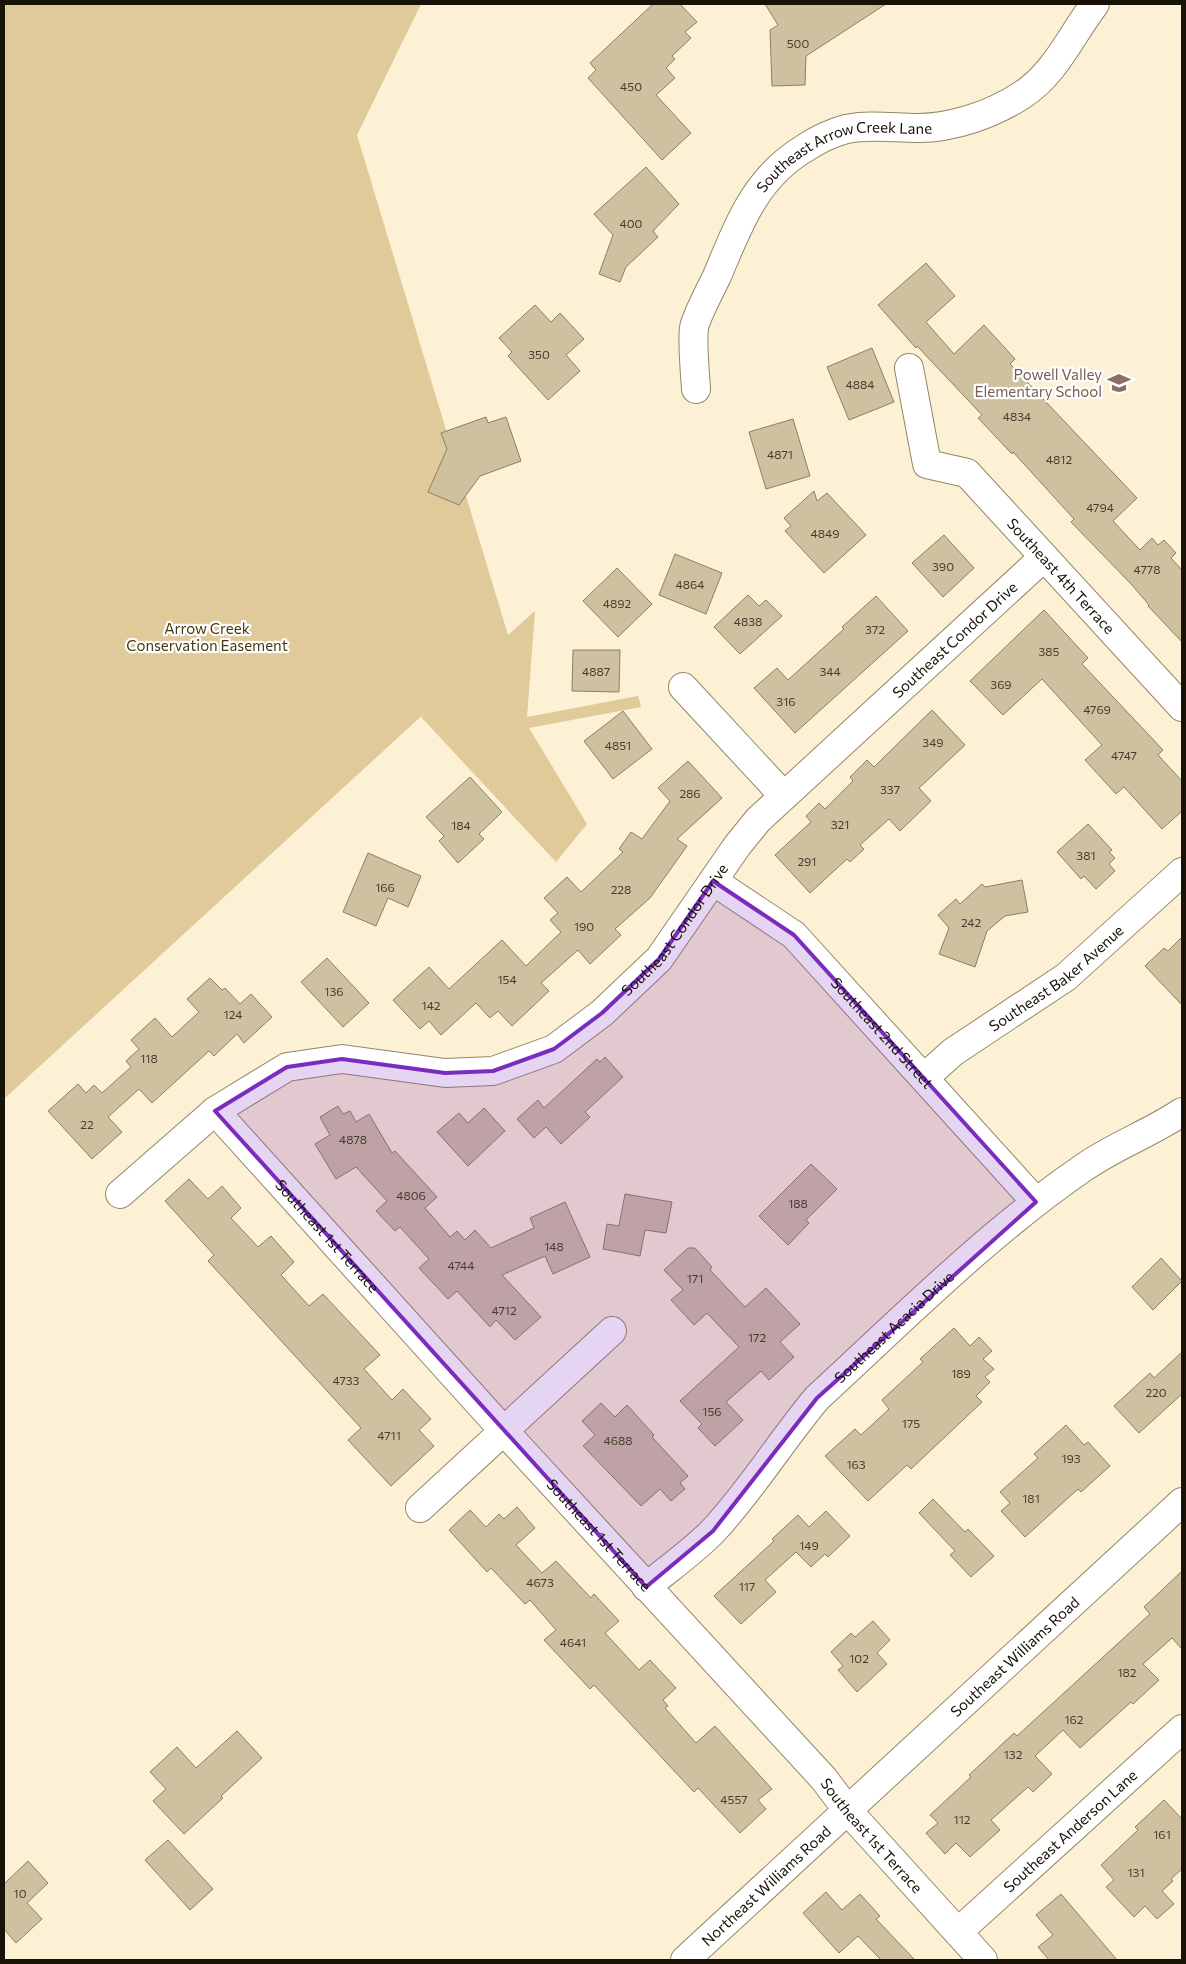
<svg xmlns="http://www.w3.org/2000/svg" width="1186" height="1964" viewBox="0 0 1186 1964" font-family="Commissioner,sans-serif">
  <rect width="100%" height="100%" fill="#fcf0d5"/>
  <!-- green -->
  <path fill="#e1ca9a" d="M4,4H421L357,135L508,635L535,611L527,717L638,696L641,707L529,728L587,824L556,862L421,717L428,710L4,1099Z"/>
  <!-- building -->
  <path fill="#cfc0a0" stroke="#8d7f61" d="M653,4H680L697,22L685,32L691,38L672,56L675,59L666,68L675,78L656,95L691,133L662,160L588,78L596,70L590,63Z
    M765,4H886L806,56L805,85L772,86L770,30L778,25Z
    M646,167L679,204L653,231L658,237L626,267L620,282L599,274L613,235L594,214Z
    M926,263L955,296L926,322L954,354L984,325L1015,359L1010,364L1137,498L1113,521L1140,550L1152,538L1158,545L1164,540L1176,553L1171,558L1182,570V642L1148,606L1149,605L1132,585L1071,522L1074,519L1013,452L1012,454L978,418L982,415L917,346L916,348L878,305Z
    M535,305L551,322L560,313L584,339L566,355L580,371L548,400L508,356L512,352L499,338Z
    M872,348L894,402L849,420L827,367Z
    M486,417L488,423L506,417L521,461L480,476L459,505L428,492L447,449L441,433Z
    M793,419L810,476L766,489L749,432Z
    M814,491L817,501L827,493L866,535L824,573L785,531L791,526L784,518Z
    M944,535L974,568L943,597L912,563Z
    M675,554L722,573L706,614L659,595Z
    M617,568L652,604L618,637L583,601Z
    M748,595L759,606L766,600L782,616L740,654L714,627Z
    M876,596L908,631L795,733L754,688L777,668L788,680L844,629L842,627Z
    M1044,610L1088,658L1082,664L1163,750L1158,755L1182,781V811L1162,829L1124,787L1116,794L1085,760L1102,745L1042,679L1003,715L970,681Z
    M573,650H620L619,692L572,691Z
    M932,710L965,745L919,788L931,801L900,831L889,819L860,845L864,849L850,862L847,859L810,893L775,855L811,822L806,816L819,803L825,809L853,781L850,777L867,760L874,767Z
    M623,711L652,749L613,779L584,741Z
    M688,761L722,798L677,839L687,846L650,898L615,929L621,935L590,964L578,950L541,983L549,991L512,1026L498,1011L490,1018L476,1003L441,1035L429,1021L420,1029L393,1000L429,967L449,989L502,940L526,966L561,932L550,920L558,913L544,898L567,877L581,892L623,852L619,849L631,832L642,839L670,801L658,788Z
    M470,777L502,812L479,834L484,839L458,863L439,841L444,836L426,817Z
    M1088,824L1112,850L1109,852L1115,858L1109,864L1115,871L1096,889L1084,876L1081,879L1057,852Z
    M368,853L421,876L408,907L388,898L376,926L343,912Z
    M1022,880L1028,912L1005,916L987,931L975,967L939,954L949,928L938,915L956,899L960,904L982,884L985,887Z
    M1182,937V1005L1145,966L1164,948L1168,951Z
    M327,958L369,1003L343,1027L301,982Z
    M210,978L222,990L225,988L240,1004L251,994L272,1017L244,1043L237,1034L214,1056L209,1051L152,1103L139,1089L108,1117L122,1132L92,1159L48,1111L78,1084L86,1093L94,1085L102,1093L131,1067L126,1061L139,1049L131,1040L155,1018L172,1037L199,1012L187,999Z
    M605,1057L623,1077L585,1112L590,1117L561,1144L546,1127L534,1138L517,1119L538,1100L544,1108L597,1059L600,1062Z
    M338,1106L343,1114L350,1111L356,1122L369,1114L392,1153L395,1151L437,1197L425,1208L450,1237L457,1231L465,1240L475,1230L491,1248L534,1228L530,1218L565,1202L590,1257L553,1274L545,1256L502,1275L541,1317L515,1340L496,1320L490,1327L457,1291L448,1299L419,1268L429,1259L400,1227L395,1231L376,1211L387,1201L356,1167L336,1179L315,1144L330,1135L320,1117Z
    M484,1108L505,1131L468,1166L437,1132L459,1113L468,1123Z
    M811,1164L837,1189L806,1220L809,1223L788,1245L759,1216Z
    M189,1179L208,1199L222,1186L241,1208L231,1218L258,1247L271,1236L294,1262L281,1275L309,1306L323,1294L380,1355L364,1369L392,1400L403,1389L431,1419L419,1430L434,1446L391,1486L348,1440L361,1428L208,1261L214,1255L165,1201Z
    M625,1194L672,1202L666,1233L645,1230L640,1256L603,1249L607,1224L619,1226Z
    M688,1248H695L712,1267L710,1270L745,1307L766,1288L800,1324L780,1342L794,1357L769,1380L761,1371L726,1402L743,1420L715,1446L698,1428L702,1424L680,1401L739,1347L707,1313L694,1325L671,1300L683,1290L664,1270Z
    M1161,1258L1182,1281L1153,1310L1132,1287Z
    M954,1328L970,1346L979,1337L992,1351L983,1359L994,1369L985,1377L990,1382L976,1396L982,1402L911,1469L907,1465L868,1501L825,1456L855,1429L861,1435L889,1409L882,1400L923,1362L920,1359Z
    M1182,1352V1394L1139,1433L1114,1406L1150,1373L1154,1378Z
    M601,1403L615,1417L627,1405L654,1435L652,1437L688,1476L680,1483L685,1489L671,1501L660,1489L641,1506L583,1446L595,1435L582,1421Z
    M1066,1425L1084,1445L1088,1442L1110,1466L1081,1492L1078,1489L1025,1537L1001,1511L1010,1503L1000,1492L1038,1458L1034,1454Z
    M933,1499L965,1532L968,1529L994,1556L971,1577L950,1555L955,1551L919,1513Z
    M517,1507L535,1528L516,1545L542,1573L556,1561L591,1598L594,1594L619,1621L605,1633L639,1670L650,1660L676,1688L663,1700L668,1706L665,1708L696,1743L715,1726L772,1789L758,1800L766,1809L740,1833L698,1788L694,1792L594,1685L590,1689L544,1640L556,1630L530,1600L525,1604L491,1568L487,1572L449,1530L470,1510L486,1527L499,1514L504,1519Z
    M826,1511L850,1536L828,1557L825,1554L811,1567L796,1552L765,1580L776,1592L741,1624L714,1596L774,1541L772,1539L798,1515L809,1527Z
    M1182,1571V1649L1172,1638L1143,1664L1159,1680L1133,1704L1131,1702L1080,1748L1063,1730L1035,1756L1052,1774L1033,1792L1028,1787L991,1820L1000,1830L970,1857L956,1843L945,1854L926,1833L938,1823L930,1815L971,1777L969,1775L1014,1733L1017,1736L1150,1614L1144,1607Z
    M873,1621L890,1640L877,1653L887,1664L857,1692L838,1670L843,1666L831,1652L851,1633L855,1637Z
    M237,1731L262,1758L221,1796L223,1798L184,1834L153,1801L166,1789L150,1772L177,1747L196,1768Z
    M1164,1800L1182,1819V1869L1171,1879L1173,1881L1162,1891L1174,1904L1157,1919L1145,1906L1134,1917L1106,1887L1114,1880L1101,1865L1138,1830L1135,1827Z
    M168,1840L213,1889L190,1910L145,1860Z
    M28,1861L48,1883L27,1903L42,1919L16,1943L4,1929V1884Z
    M826,1892L842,1910L860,1894L880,1916L876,1919L915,1960H881L858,1936L839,1953L803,1913Z
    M1061,1894L1117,1960H1049L1038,1947L1053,1935L1036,1915Z"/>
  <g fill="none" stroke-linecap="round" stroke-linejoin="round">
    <defs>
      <g id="minor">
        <path id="s1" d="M909,368L927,464L967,473L1182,707"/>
        <path id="s2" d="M696,389C695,373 692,342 694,328C696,316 711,289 717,276C739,224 755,178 805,148C817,140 832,133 846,129C870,124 895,128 918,128C953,128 993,114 1022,95C1056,73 1071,35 1095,4"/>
        <path d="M683,687L783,795"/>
        <path id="s3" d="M713,881L794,935L1036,1202"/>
        <path id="s4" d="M924,1078L953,1052L1066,977L1182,872"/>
        <path id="s5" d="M215,1111L504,1431L824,1779L848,1811L983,1960"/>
        <path id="s6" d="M120,1194L215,1111L287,1067L342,1059L445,1073L493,1071L554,1049L602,1013L659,959L737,846L758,820L1044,557"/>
        <path d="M420,1508L612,1331"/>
        <path id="s7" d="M646,1587C668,1569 695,1550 714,1530C752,1489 781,1441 817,1398C903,1319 987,1234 1083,1168C1114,1146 1151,1133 1182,1112"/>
        <path id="s8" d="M958,1932L1182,1729"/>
        <path id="s9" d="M685,1960L1182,1502"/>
      </g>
    </defs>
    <!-- minor casing -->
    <use href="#minor" stroke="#948668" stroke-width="30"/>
    <!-- minor -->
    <use href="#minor" stroke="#fff" stroke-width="28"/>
  </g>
  <!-- marked area -->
  <path fill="#7b2cbf" fill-opacity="0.2" stroke="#7b2cbf" stroke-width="4" stroke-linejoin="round" d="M713,881L794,935L1036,1202L817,1398L713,1531L646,1587L215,1111L287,1067L342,1059L445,1073L493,1071L554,1049L602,1013L659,959Z"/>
  <!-- icons -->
  <defs>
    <symbol id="school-bare" viewBox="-9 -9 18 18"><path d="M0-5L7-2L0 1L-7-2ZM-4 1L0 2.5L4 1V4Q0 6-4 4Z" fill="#8d6e63" stroke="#fff" stroke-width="2.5" paint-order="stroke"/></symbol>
  </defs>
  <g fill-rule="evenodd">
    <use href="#school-bare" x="1103" y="367" width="32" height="32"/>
  </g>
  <g text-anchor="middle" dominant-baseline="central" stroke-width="4.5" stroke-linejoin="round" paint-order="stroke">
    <!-- number labels -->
    <g font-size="12" fill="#463e2d">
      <text x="798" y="43">500</text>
      <text x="631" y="86">450</text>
      <text x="631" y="223">400</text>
      <text x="539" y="354">350</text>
      <text x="860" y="384">4884</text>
      <text x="1017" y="416">4834</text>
      <text x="780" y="454">4871</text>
      <text x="1059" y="459">4812</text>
      <text x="1100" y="507">4794</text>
      <text x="825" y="533">4849</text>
      <text x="943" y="566">390</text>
      <text x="1147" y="569">4778</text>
      <text x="690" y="584">4864</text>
      <text x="617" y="603">4892</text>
      <text x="748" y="621">4838</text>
      <text x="875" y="629">372</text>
      <text x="1049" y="651">385</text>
      <text x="596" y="671">4887</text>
      <text x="830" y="671">344</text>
      <text x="1001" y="684">369</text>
      <text x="786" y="701">316</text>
      <text x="1097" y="709">4769</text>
      <text x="933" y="742">349</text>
      <text x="618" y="745">4851</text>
      <text x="1124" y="755">4747</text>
      <text x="890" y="789">337</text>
      <text x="690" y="793">286</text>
      <text x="840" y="824">321</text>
      <text x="461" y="825">184</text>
      <text x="1086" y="855">381</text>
      <text x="807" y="861">291</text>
      <text x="385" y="887">166</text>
      <text x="621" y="889">228</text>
      <text x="971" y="922">242</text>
      <text x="584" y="926">190</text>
      <text x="507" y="979">154</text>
      <text x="334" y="991">136</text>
      <text x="431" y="1005">142</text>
      <text x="233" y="1014">124</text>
      <text x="149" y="1058">118</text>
      <text x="87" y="1124">22</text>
      <text x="353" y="1139">4878</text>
      <text x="411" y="1195">4806</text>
      <text x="798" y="1203">188</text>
      <text x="554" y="1246">148</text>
      <text x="461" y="1265">4744</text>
      <text x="695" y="1278">171</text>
      <text x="504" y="1310">4712</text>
      <text x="757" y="1337">172</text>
      <text x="961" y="1373">189</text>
      <text x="346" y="1380">4733</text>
      <text x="1156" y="1392">220</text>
      <text x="712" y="1411">156</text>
      <text x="911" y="1423">175</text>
      <text x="389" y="1435">4711</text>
      <text x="618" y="1440">4688</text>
      <text x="1071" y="1458">193</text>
      <text x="856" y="1464">163</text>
      <text x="1031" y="1498">181</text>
      <text x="809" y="1545">149</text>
      <text x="540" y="1582">4673</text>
      <text x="747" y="1586">117</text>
      <text x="573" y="1642">4641</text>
      <text x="859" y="1658">102</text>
      <text x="1127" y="1672">182</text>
      <text x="1074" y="1719">162</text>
      <text x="1013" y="1754">132</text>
      <text x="734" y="1799">4557</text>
      <text x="962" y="1819">112</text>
      <text x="1162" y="1834">161</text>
      <text x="1136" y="1872">131</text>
      <text x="20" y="1893">10</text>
    </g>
    <!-- street labels -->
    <g font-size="15" fill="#181207" stroke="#fff">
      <text stroke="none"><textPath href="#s2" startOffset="311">Southeast Arrow Creek Lane</textPath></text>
      <text stroke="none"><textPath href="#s1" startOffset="278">Southeast 4th Terrace</textPath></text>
      <text stroke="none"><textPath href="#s6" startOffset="1059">Southeast Condor Drive</textPath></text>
      <text stroke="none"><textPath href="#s6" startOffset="654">Southeast Condor Drive</textPath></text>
      <text stroke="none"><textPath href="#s4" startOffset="166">Southeast Baker Avenue</textPath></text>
      <text stroke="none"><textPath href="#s3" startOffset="229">Southeast 2nd Street</textPath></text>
      <text stroke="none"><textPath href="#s5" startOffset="168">Southeast 1st Terrace</textPath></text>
      <text stroke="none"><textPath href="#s7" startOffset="361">Southeast Acacia Drive</textPath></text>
      <text stroke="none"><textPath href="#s5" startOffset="572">Southeast 1st Terrace</textPath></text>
      <text stroke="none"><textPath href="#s9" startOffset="448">Southeast Williams Road</textPath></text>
      <text stroke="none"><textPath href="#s8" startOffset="151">Southeast Anderson Lane</textPath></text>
      <text stroke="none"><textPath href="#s5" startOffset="978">Southeast 1st Terrace</textPath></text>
      <text stroke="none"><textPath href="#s9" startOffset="110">Northeast Williams Road</textPath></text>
    </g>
    <!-- education labels -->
    <g font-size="15" fill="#785e54" stroke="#fff" text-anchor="end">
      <text x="1102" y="374">Powell Valley<tspan x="1102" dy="17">Elementary School</tspan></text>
    </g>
    <!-- park labels -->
    <g font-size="15" fill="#473713" stroke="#fff">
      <text x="207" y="628">Arrow Creek<tspan x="207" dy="17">Conservation Easement</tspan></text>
    </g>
  </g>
  <!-- border -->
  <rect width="1186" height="1964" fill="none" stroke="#181207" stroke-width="10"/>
</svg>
